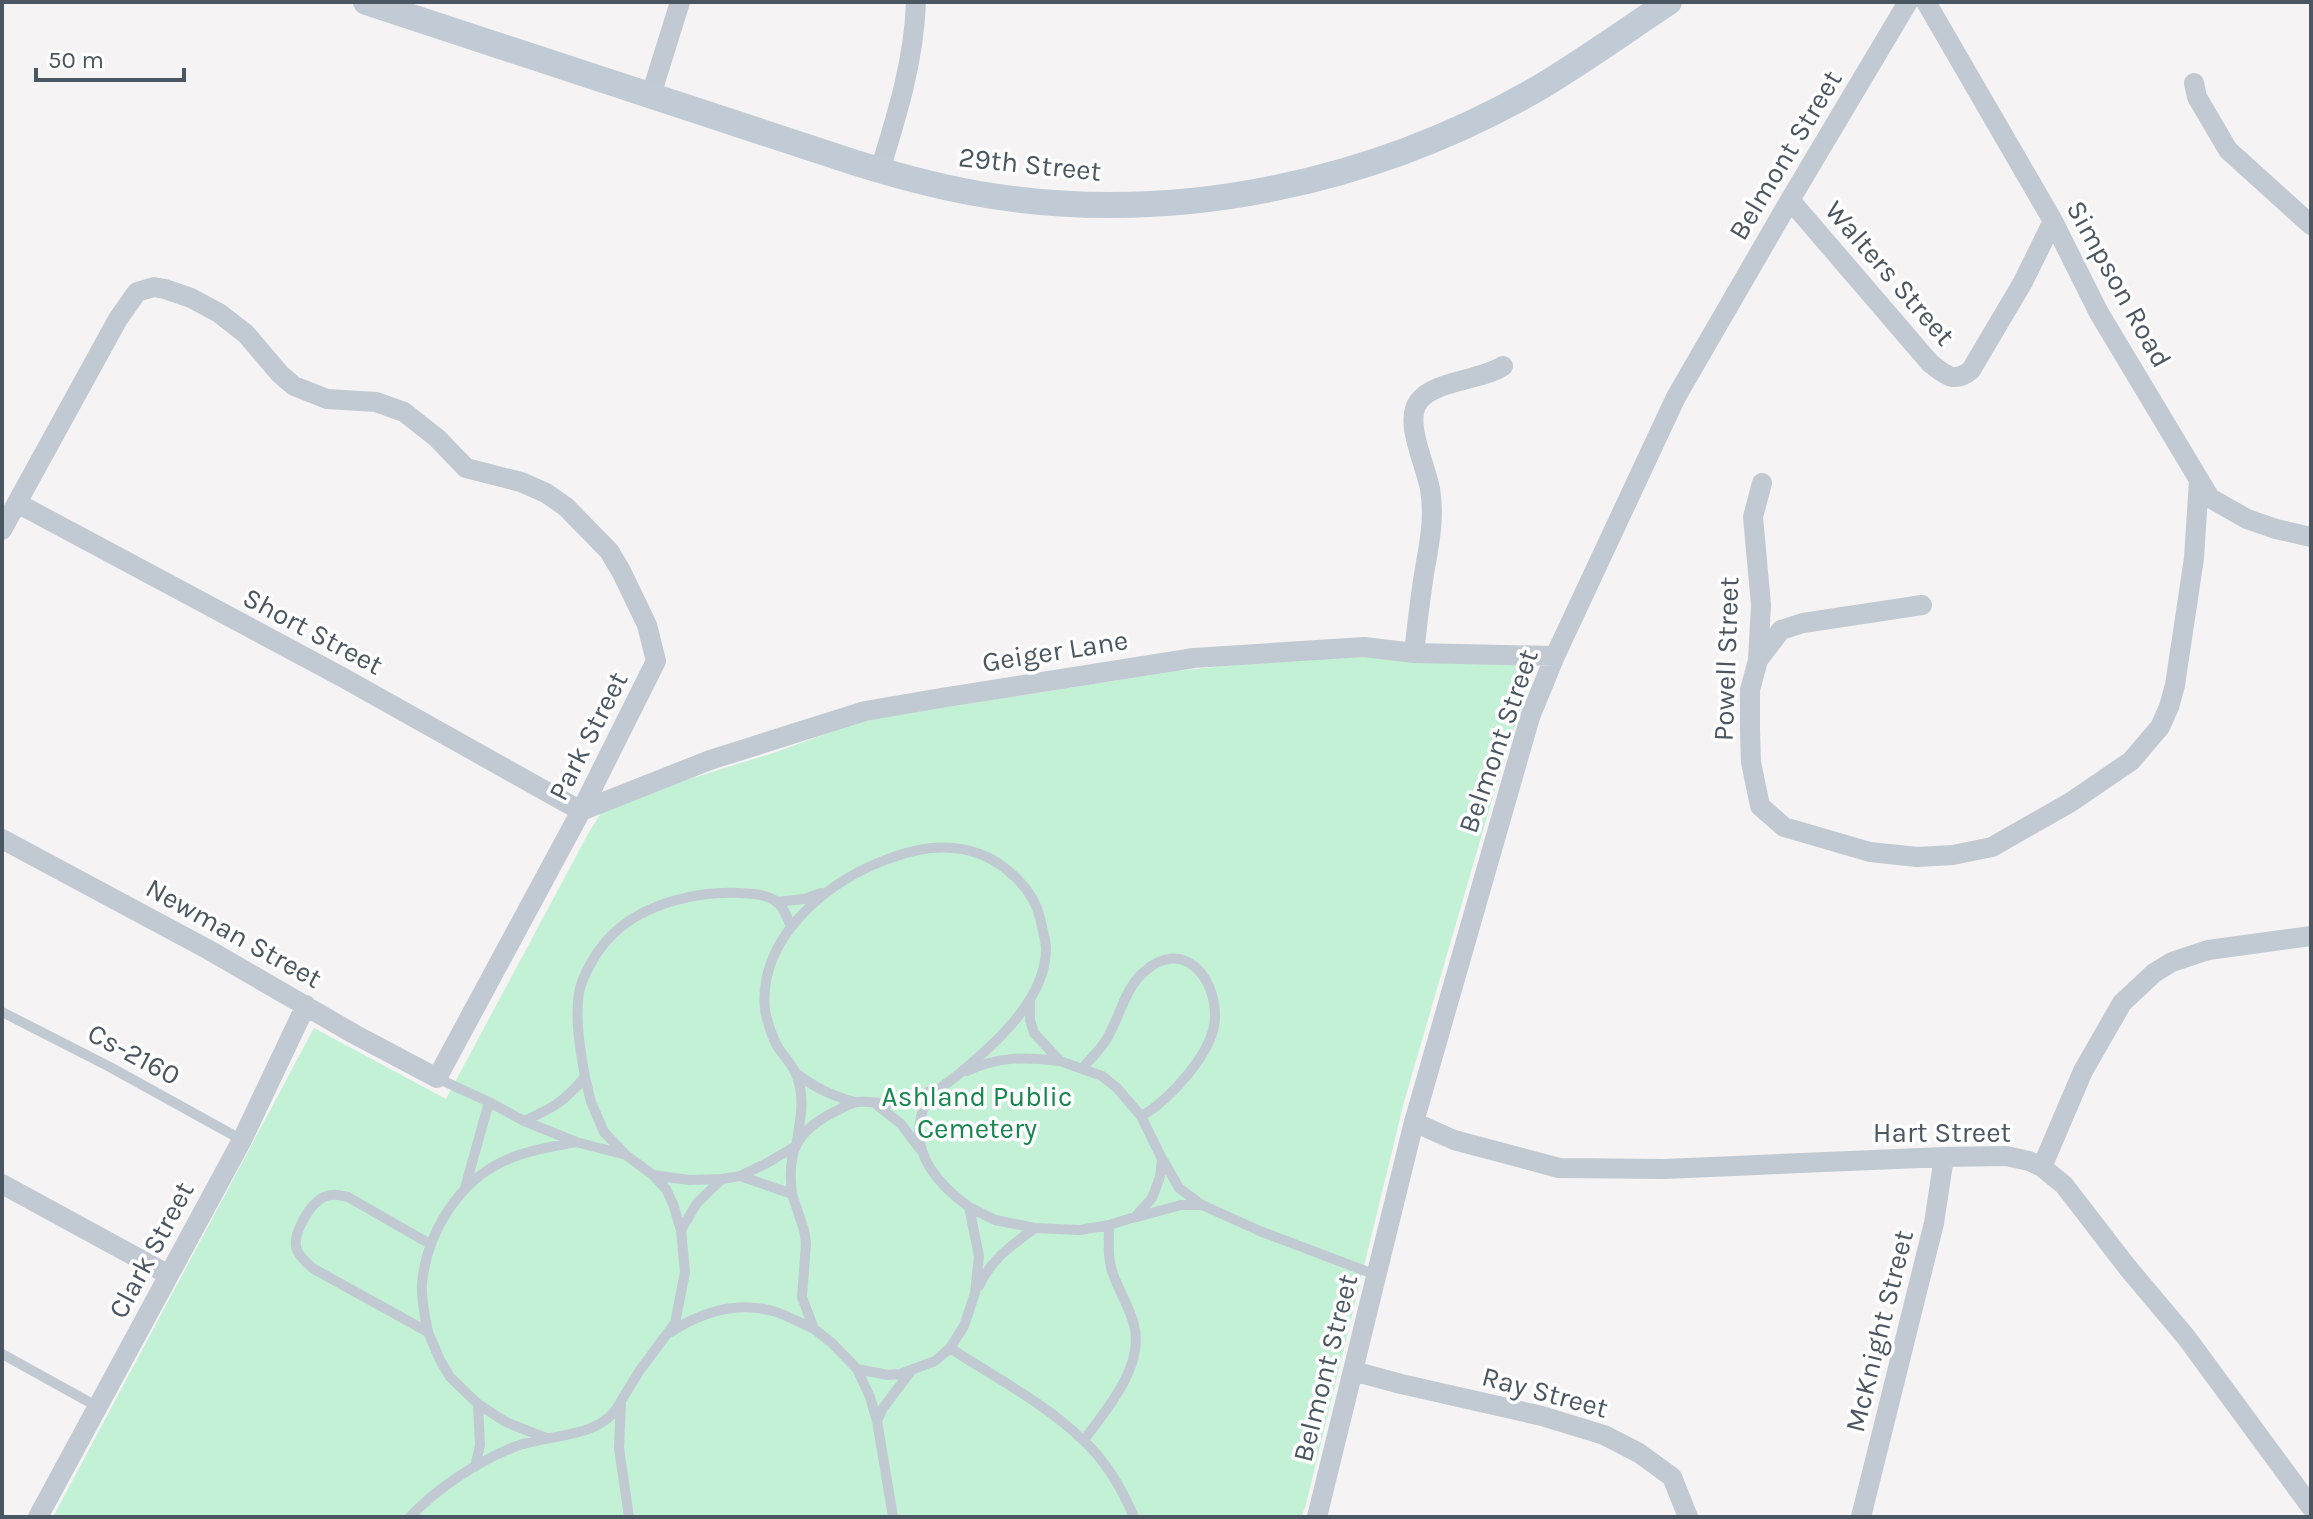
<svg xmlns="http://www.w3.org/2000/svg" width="2313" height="1519" viewBox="0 0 2313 1519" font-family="Karla,sans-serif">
  <rect width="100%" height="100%" fill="#f5f3f3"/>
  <!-- green -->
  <path fill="#c3f1d5" d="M1407,655L1537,665L1527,688L1496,786L1404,1102L1305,1508L1301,1517H53L314,1028L446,1099L589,832L602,812L648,792L776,752L864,720L1176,671L1314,657Z"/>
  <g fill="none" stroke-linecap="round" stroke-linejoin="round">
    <!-- lane -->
    <path stroke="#c1cad2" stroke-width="10" d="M776,902L804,899L821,893
      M2,1012L110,1067L242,1140
      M1083,1068C1090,1059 1100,1050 1106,1040C1120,1018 1124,988 1145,971C1183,938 1215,976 1215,1016C1216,1049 1169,1102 1141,1116
      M967,1071C1000,1056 1024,1057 1060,1061
      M796,1073C815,1088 831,1095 854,1102
      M585,1077L591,1102L604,1132L625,1154
      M437,1078L489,1102L524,1121C553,1108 564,1102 585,1077C580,1050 572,1004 583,979C590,963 601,945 614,933C646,903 697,891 740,893C753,894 765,894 776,901C785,908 787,918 791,927
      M876,1104L901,1124L919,1148
      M524,1121L576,1142L626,1155L653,1175L666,1189L673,1204L681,1230
      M1163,1160L1179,1188L1202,1205
      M653,1175L689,1180L722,1179
      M465,1188L489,1102
      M792,1194C787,1152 795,1132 834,1112C841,1109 849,1103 857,1102C869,1101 882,1104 894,1103C908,1101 923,1093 936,1089
      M969,1207L995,1220L1035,1228L1080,1230L1109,1225L1135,1217L1152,1198L1160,1177L1162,1159L1141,1116L1117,1088L1102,1076L1060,1061L1034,1033L1030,1020V1001
      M1137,1217L1181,1205H1202L1260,1231L1376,1275
      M430,1244L348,1197C339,1195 332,1193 324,1197C310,1203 291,1236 297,1250C300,1258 308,1264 314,1269L428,1332L440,1360L450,1377L478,1404L506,1422L546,1438
      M979,1286C991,1259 1012,1245 1035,1228
      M428,1332C425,1316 421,1300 422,1283C427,1233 458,1182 504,1161C527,1150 551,1147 576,1142
      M671,1332C702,1312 736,1301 773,1311C787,1315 800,1323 814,1329
      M950,1348C994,1377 1045,1403 1083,1440C1105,1460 1122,1489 1134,1517
      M2,1354L98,1407
      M857,1369L870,1397L877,1421
      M1084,1440C1106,1410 1145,1366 1134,1325C1130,1308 1119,1291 1113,1274C1107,1258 1109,1242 1109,1225
      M475,1467L480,1445L478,1404
      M410,1517C437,1488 477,1462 514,1447C549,1433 601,1440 620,1403
      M629,1517L619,1448L621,1401L640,1370L675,1323L685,1272L681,1230L697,1203L722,1179L740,1176L767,1163L796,1146C800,1121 806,1098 796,1074C793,1066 785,1057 779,1049C773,1040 767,1021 765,1010C758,940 822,886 880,862C912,849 946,841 980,854C1006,864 1034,890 1040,918C1042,927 1045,938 1046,947C1047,998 996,1043 960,1073C944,1087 926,1093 921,1117C912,1156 939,1185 969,1207L979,1256L975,1293L964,1326L950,1348L935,1361L900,1374L888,1375L857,1369L832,1343L814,1329L802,1297L806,1243L804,1230L792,1194L740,1176
      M893,1517L877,1421L883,1408L911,1371"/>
    <!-- street -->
    <path stroke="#c1cad2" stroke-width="20" d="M1926,2L2053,221L2099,313L2210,498L2247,519L2276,529L2311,537
      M2194,83L2197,97L2228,150L2311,225
      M651,95L680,2
      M880,170C897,115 914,61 916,2
      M1790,200L1930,363C1945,375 1954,384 1971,370L2023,282L2053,221
      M1762,483L1753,517L1761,605L1758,660L1750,690V731L1751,762L1760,806L1784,827L1870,852L1917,857L1953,855L1992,847L2071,802L2131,761L2160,727L2169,707L2175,685L2194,558L2199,480
      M17,503L342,677L581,811L710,760L865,711L941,698L1194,658L1364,647L1414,653L1555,656
      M2,530L118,319L137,292L154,287L165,289L191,298L219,313L246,334L280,374L294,386L327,399L376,402L404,412L437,438L466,468L521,482L546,493L566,507L609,551L621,571L647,625L656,661L581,811L437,1078L354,1034L209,950L2,839
      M1414,653C1417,626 1420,600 1424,574C1429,545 1435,518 1430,489C1426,465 1403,421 1419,401C1435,380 1480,381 1503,366
      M1758,660L1781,630L1803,623L1922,605
      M1414,1122L1454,1140L1559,1168L1664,1169L1944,1157L2006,1156L2029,1161L2042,1167L2064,1185L2128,1268L2186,1337L2311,1507
      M2042,1167L2083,1071L2122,1003L2154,973L2172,962L2208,950L2311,936
      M2,1184L169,1275
      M1353,1371L1401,1384L1542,1416L1604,1435L1639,1453L1672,1477L1688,1517
      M38,1517L242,1140L306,1005
      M1317,1517L1414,1122L1530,717L1555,656L1676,397L1790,200L1908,2
      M1861,1517L1934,1223L1944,1157"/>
    <!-- secondary -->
    <path stroke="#c1cbd6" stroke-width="26" d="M366,2L856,163C901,177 946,189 992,196C1181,225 1377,182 1542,86C1585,60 1627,30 1669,2"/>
  </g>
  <g text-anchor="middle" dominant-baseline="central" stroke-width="7" stroke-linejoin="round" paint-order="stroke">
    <!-- street labels -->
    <g font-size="28" fill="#4a5661" stroke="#fff">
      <text transform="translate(1785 155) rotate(-59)">Belmont Street</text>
      <text transform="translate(1030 164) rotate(6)">29th Street</text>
      <text transform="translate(1890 273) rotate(49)">Walters Street</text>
      <text transform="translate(2119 284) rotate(61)">Simpson Road</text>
      <text transform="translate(313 631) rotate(28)">Short Street</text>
      <text transform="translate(1055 651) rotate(-9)">Geiger Lane</text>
      <text transform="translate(1726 659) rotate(-88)">Powell Street</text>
      <text transform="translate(588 736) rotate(-63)">Park Street</text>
      <text transform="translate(1498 741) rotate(-71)">Belmont Street</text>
      <text transform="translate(234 933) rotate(29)">Newman Street</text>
      <text transform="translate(134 1054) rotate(28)">Cs-2160</text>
      <text x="1942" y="1132">Hart Street</text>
      <text transform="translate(151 1250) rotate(-62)">Clark Street</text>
      <text transform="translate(1879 1331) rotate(-76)">McKnight Street</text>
      <text transform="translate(1325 1368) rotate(-76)">Belmont Street</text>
      <text transform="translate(1545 1392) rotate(15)">Ray Street</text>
    </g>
    <!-- park labels -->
    <g font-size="28" fill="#17864f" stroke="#fff">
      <text x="977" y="1096">Ashland Public<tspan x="977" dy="32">Cemetery</tspan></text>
    </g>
  </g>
  <!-- border -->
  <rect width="2313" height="1519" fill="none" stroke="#4a5661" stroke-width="8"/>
  <!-- scale -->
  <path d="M36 68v12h148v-12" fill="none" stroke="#4a5661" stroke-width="4"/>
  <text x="48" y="68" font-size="24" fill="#4a5661" stroke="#ffffff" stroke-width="6" paint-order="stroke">50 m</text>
</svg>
